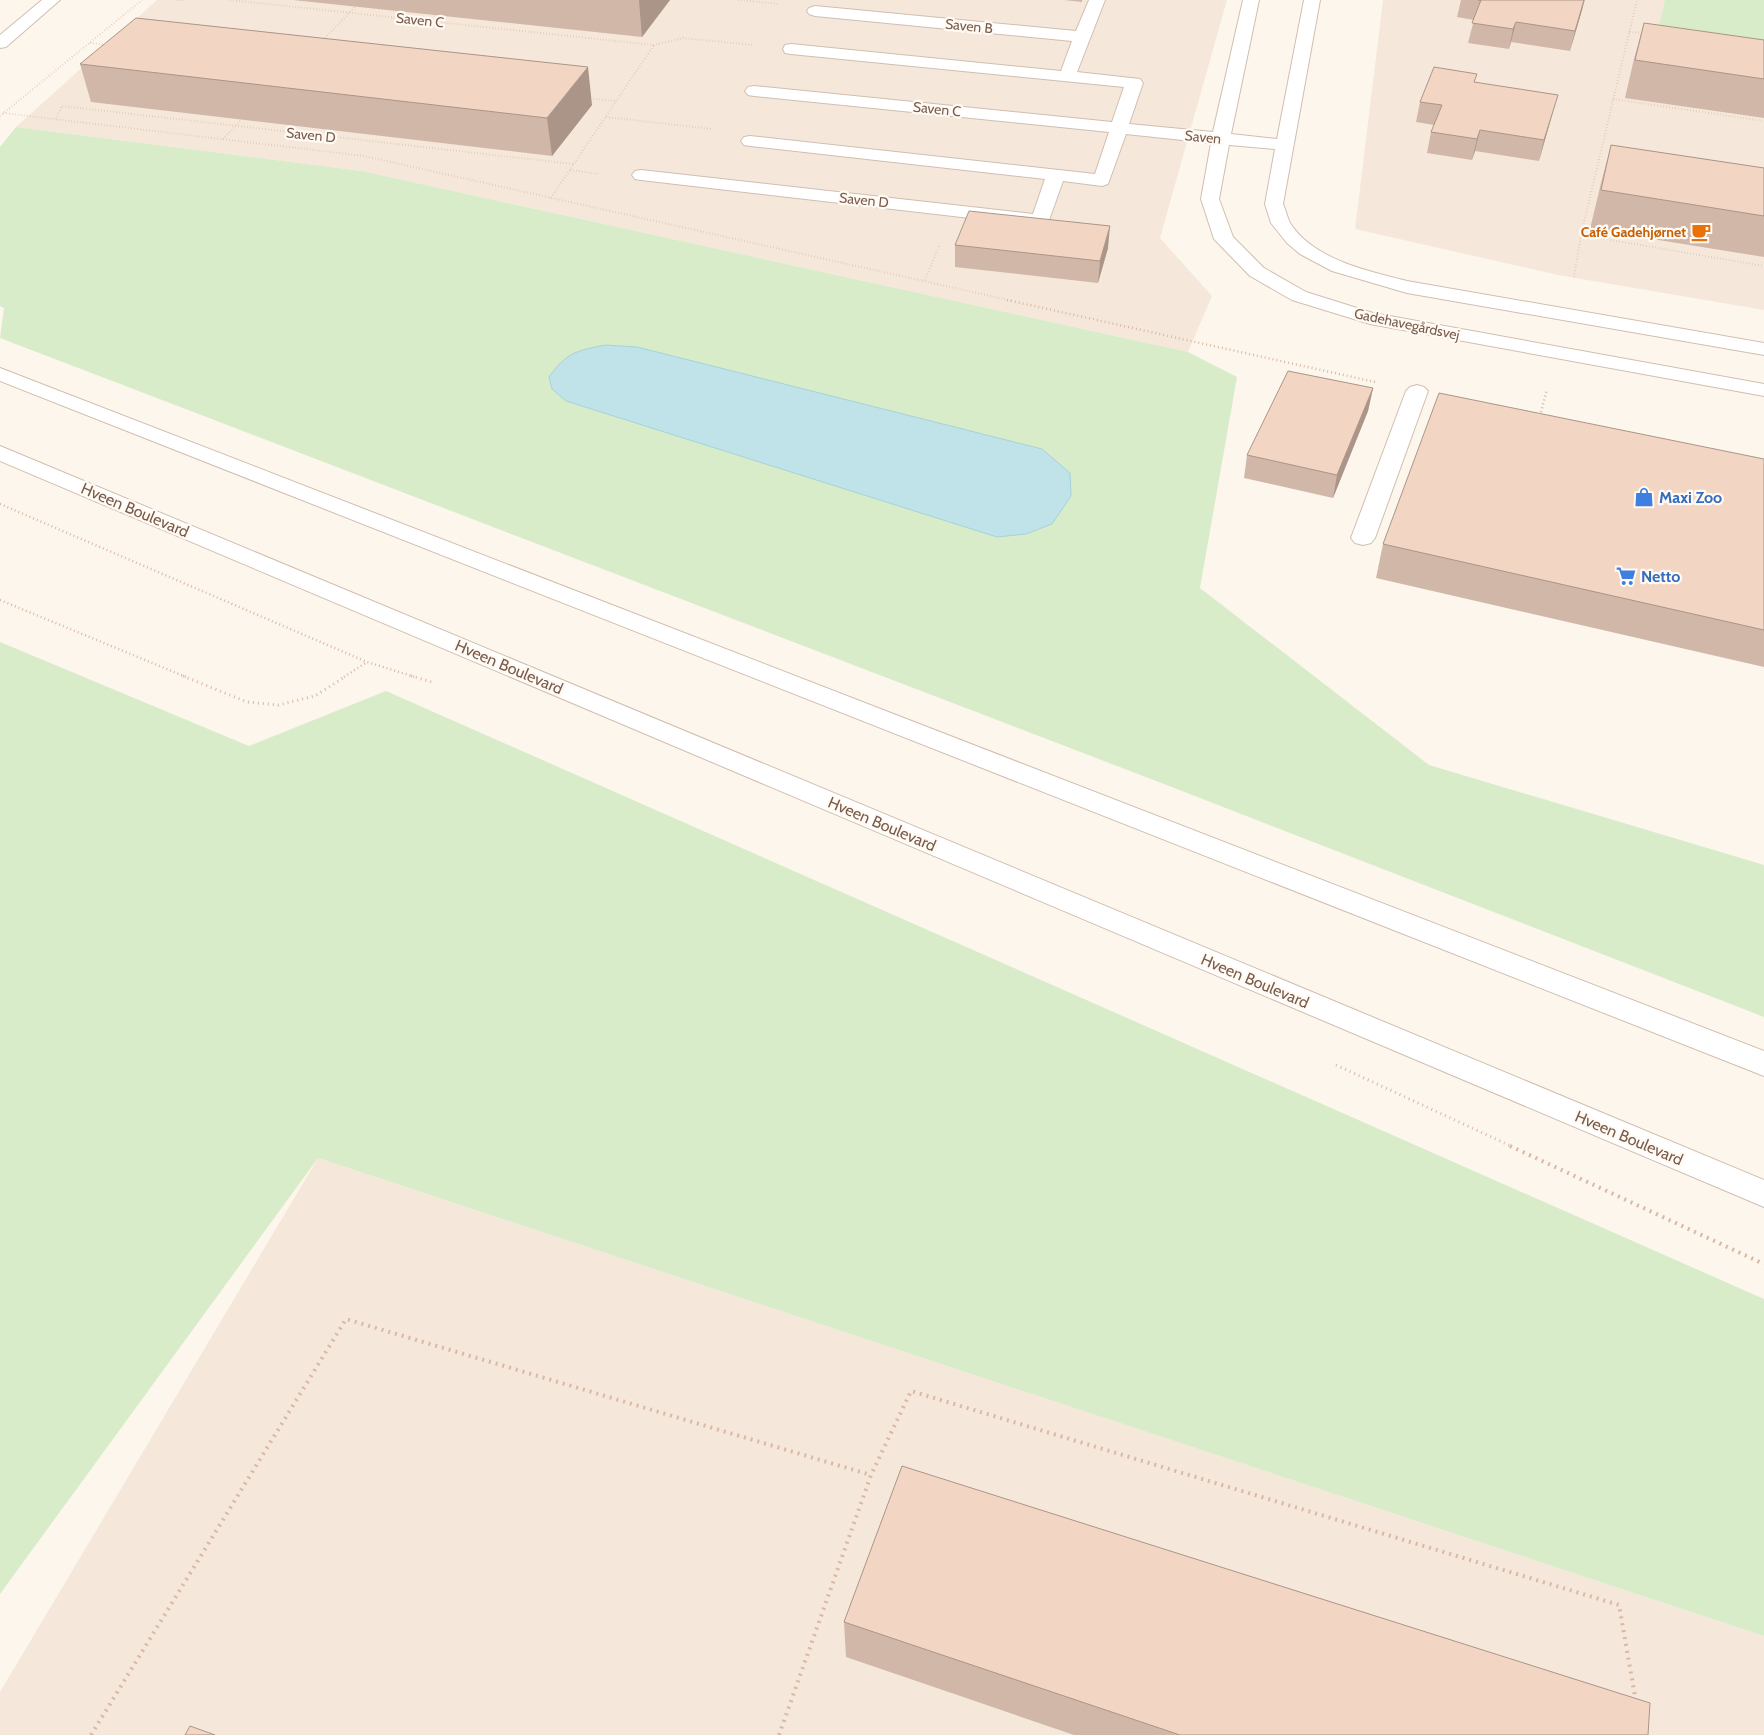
<svg xmlns="http://www.w3.org/2000/svg" width="1764" height="1735" viewBox="0 0 1764 1735" font-family="Cabin,sans-serif">
  <rect width="100%" height="100%" fill="#fdf6ec"/>
  <!-- residential -->
  <path fill="#f5e8da" d="M157,0H1227L1160,238L1212,296L1188,352L362,171L16,127Z
    M1383,0H1764V310L1558,275L1355,229Z
    M318,1158L1764,1636V1735H0V1692Z"/>
  <!-- green -->
  <path fill="#d8ecc9" d="M1665,0H1764V61L1655,46Z
    M16,127L362,171L1188,352L1237,377L1200,588L1429,765L1764,865V1017L1164,784L0,338L4,308L0,306V147Z
    M0,642L249,746L386,691L1764,1299V1636L318,1158L0,1594Z"/>
  <!-- water -->
  <path fill="#bfe3e8" stroke="#a5d3da" d="M605,345L637,347L1042,449L1070,473L1071,496L1052,524L1026,534L997,537L566,401L552,389L549,377C567,352 576,351 605,345Z"/>
  <g fill="none" stroke-linecap="round" stroke-linejoin="round">
    <defs>
      <path id="minor" d="M42,0H60L6,47L0,48V35Z
        M1089,0H1105L1077,72L1140,79L1143,83L1129,124L1213,132L1243,0H1259L1231,134L1277,139L1304,0H1320L1283,204C1286,210 1287,217 1290,223C1314,260 1368,271 1407,281L1764,343V355L1407,293L1332,271L1300,254L1287,243L1271,223L1265,204L1275,149L1229,145L1219,199L1233,237L1264,268L1306,292L1373,313L1764,384V396L1370,324L1292,300L1250,276L1214,239L1201,199L1211,143L1126,134L1108,184L1102,186L1063,181L1049,220L1047,224L1040,226L641,180L635,179L632,175L635,171L641,170L1033,214L1045,179L750,146L744,145L741,141L744,137L750,136L1095,174L1109,132L754,96L748,95L745,91L748,87L754,86L1112,122L1124,87L791,54L785,53L783,49L785,45L791,44L1061,71L1072,41L815,16L809,14L807,11L809,8L815,6L1076,31Z
        M0,368L1764,1051V1076L0,381Z
        M1417,385L1424,387L1428,391L1375,538L1371,543L1363,545L1355,543L1351,538L1406,391L1410,387Z
        M0,446L1764,1180V1207L0,461Z"/>
    </defs>
    <!-- minor casing -->
    <use href="#minor" stroke="#d1beb0" stroke-width="2"/>
    <!-- path-far3 -->
    <path stroke="#d9b8a5" stroke-width="2" stroke-dasharray="0.5 2.5" stroke-linecap="butt" d="M176,0H185
      M230,0L654,45L683,38L754,45
      M738,0L779,4
      M1629,32L1644,33
      M323,40L356,6
      M90,43L107,45
      M587,98L616,101
      M1613,99L1764,121
      M3,113L364,156L1013,301
      M0,116L142,0
      M606,117L712,129
      M56,119L62,106L573,164
      M223,139L242,119
      M570,170L599,174
      M551,198L654,45
      M1581,235L1764,266
      M1574,277L1581,235L1637,0
      M925,280L939,246"/>
    <!-- path-far2 -->
    <path stroke="#d9b8a5" stroke-width="2.5" stroke-dasharray="1 3" stroke-linecap="butt" d="M1007,300L1375,382
      M1540,416L1547,389
      M0,504L367,662L415,677
      M0,600L186,677
      M344,677L367,662"/>
    <!-- path-far1 -->
    <path stroke="#d9b8a5" stroke-width="3" stroke-dasharray="1 4" stroke-linecap="butt" d="M183,676L247,702L278,705L315,696L346,676
      M411,676L435,683
      M1336,1065L1513,1147"/>
    <!-- path -->
    <path stroke="#d9b8a5" stroke-width="4" stroke-dasharray="2 5" stroke-linecap="butt" d="M1510,1146L1764,1264
      M91,1735L346,1319L871,1475
      M779,1735L871,1475L911,1391L1619,1605L1636,1702"/>
    <!-- minor -->
    <use href="#minor" fill="#fff" fill-rule="evenodd"/>
  </g>
  <!-- wall -->
  <path fill="#d1b7a8" d="M293,0H670L642,37Z
    M1064,0H1082V2Z
    M1461,0H1585L1570,51L1511,42L1509,49L1468,43L1474,20L1457,17Z
    M1644,23L1764,40V118L1625,98L1634,59Z
    M80,64L592,105L552,156L91,102Z
    M1475,82L1552,115L1539,161L1475,151L1472,160L1427,153L1431,132L1434,125L1416,122L1420,102Z
    M1611,145L1764,168V257L1590,229L1601,183Z
    M955,245L1108,248L1098,283L955,267Z
    M1373,388L1368,411L1333,498L1244,478L1247,455Z
    M1764,459V667L1376,578L1383,544Z
    M844,1622L1648,1735H1074L846,1657Z"/>
  <!-- shaded-wall -->
  <path fill="#aa9588" d="M639,0H670L642,37L639,1Z
    M1584,0L1582,10L1570,51L1575,31Z
    M1516,22L1511,42L1509,49L1513,29Z
    M588,67L592,105L552,156L547,118Z
    M1558,95L1552,115L1539,161L1544,140Z
    M1480,130L1475,151L1472,160L1477,139Z
    M1110,226L1108,248L1098,283L1100,261Z
    M1373,388L1368,411L1333,498L1337,475Z"/>
  <!-- building -->
  <path fill="#f3d5c3" stroke="#aa9588" d="M1478,0H1584L1575,31L1516,22L1513,29L1472,23L1481,0Z
    M136,18L588,67L547,118L80,64Z
    M1644,23L1764,40V79L1635,60Z
    M1434,67L1477,74L1474,82L1558,95L1544,140L1480,130L1477,139L1431,132L1442,105L1420,102Z
    M1611,145L1764,168V216L1601,190Z
    M969,211L1110,226L1100,261L955,245Z
    M1288,371L1373,388L1337,475L1247,455Z
    M1439,393L1764,459V630L1383,544Z
    M902,1466L1650,1703L1648,1735H1180L844,1622Z
    M190,1726L215,1735H185Z"/>
  <!-- icons -->
  <defs>
    <symbol id="cafe-bare" viewBox="-9 -9 18 18"><path d="M-5.5-4.5H6V0H3Q3 3.5 0 3.5H-2.5Q-5.5 3.5-5.5 0ZM3-3.2v2h1.7v-2ZM-6 4.5H4V6H-6Z" fill="#e8710a" stroke="#fffaf3" stroke-width="2.5" paint-order="stroke"/></symbol>
    <symbol id="shop-bare" viewBox="-9 -9 18 18"><path d="M-5-2.5h2.3a2.7 3.5 0 0 1 5.4 0H5L5.5 6h-11ZM-1.5-2.5h3a1.5 2.3 0 0 0-3 0Z" fill="#3f7fe0" stroke="#fffaf3" stroke-width="2.5" paint-order="stroke"/></symbol>
    <symbol id="supermarket-bare" viewBox="-9 -9 18 18"><path d="M-6-5.5h2.5l.6 2H6L4.5 2H-2.5L-4.4-4H-6ZM-1.5 3.2a1.3 1.3 0 1 0 .1 0ZM3 3.2a1.3 1.3 0 1 0 .1 0Z" fill="#3f7fe0" stroke="#fffaf3" stroke-width="2.5" paint-order="stroke"/></symbol>
  </defs>
  <g fill-rule="evenodd">
    <use href="#cafe-bare" x="1687" y="218" width="28" height="28"/>
    <use href="#shop-bare" x="1630" y="483" width="28" height="28"/>
    <use href="#supermarket-bare" x="1612" y="562" width="28" height="28"/>
  </g>
  <g text-anchor="middle" dominant-baseline="central" stroke-width="4.5" stroke-linejoin="round" paint-order="stroke">
    <!-- far-street labels -->
    <g font-size="14" fill="#7a5c4d" stroke="#fffaf3">
      <text transform="translate(420 20) rotate(6)">Saven C</text>
      <text transform="translate(969 26) rotate(6)">Saven B</text>
      <text transform="translate(937 109) rotate(6)">Saven C</text>
      <text transform="translate(311 135) rotate(6)">Saven D</text>
      <text transform="translate(1203 137) rotate(6)">Saven</text>
      <text transform="translate(864 200) rotate(6)">Saven D</text>
      <text transform="translate(1407 324) rotate(12)">Gadehavegårdsvej</text>
    </g>
    <!-- far-food labels -->
    <g font-size="14" font-weight="bold" fill="#c56008" stroke="#fffaf3" text-anchor="end">
      <text x="1686" y="232">Café Gadehjørnet</text>
    </g>
    <!-- shop labels -->
    <g font-size="16" font-weight="bold" fill="#366cbe" stroke="#fffaf3" text-anchor="start">
      <text x="1659" y="497">Maxi Zoo</text>
      <text x="1641" y="576">Netto</text>
    </g>
    <!-- street labels -->
    <g font-size="16" fill="#7a5c4d" stroke="#fffaf3">
      <text transform="translate(135 510) rotate(23)">Hveen Boulevard</text>
      <text transform="translate(509 667) rotate(23)">Hveen Boulevard</text>
      <text transform="translate(882 824) rotate(23)">Hveen Boulevard</text>
      <text transform="translate(1255 981) rotate(23)">Hveen Boulevard</text>
      <text transform="translate(1629 1138) rotate(23)">Hveen Boulevard</text>
    </g>
  </g>
</svg>
